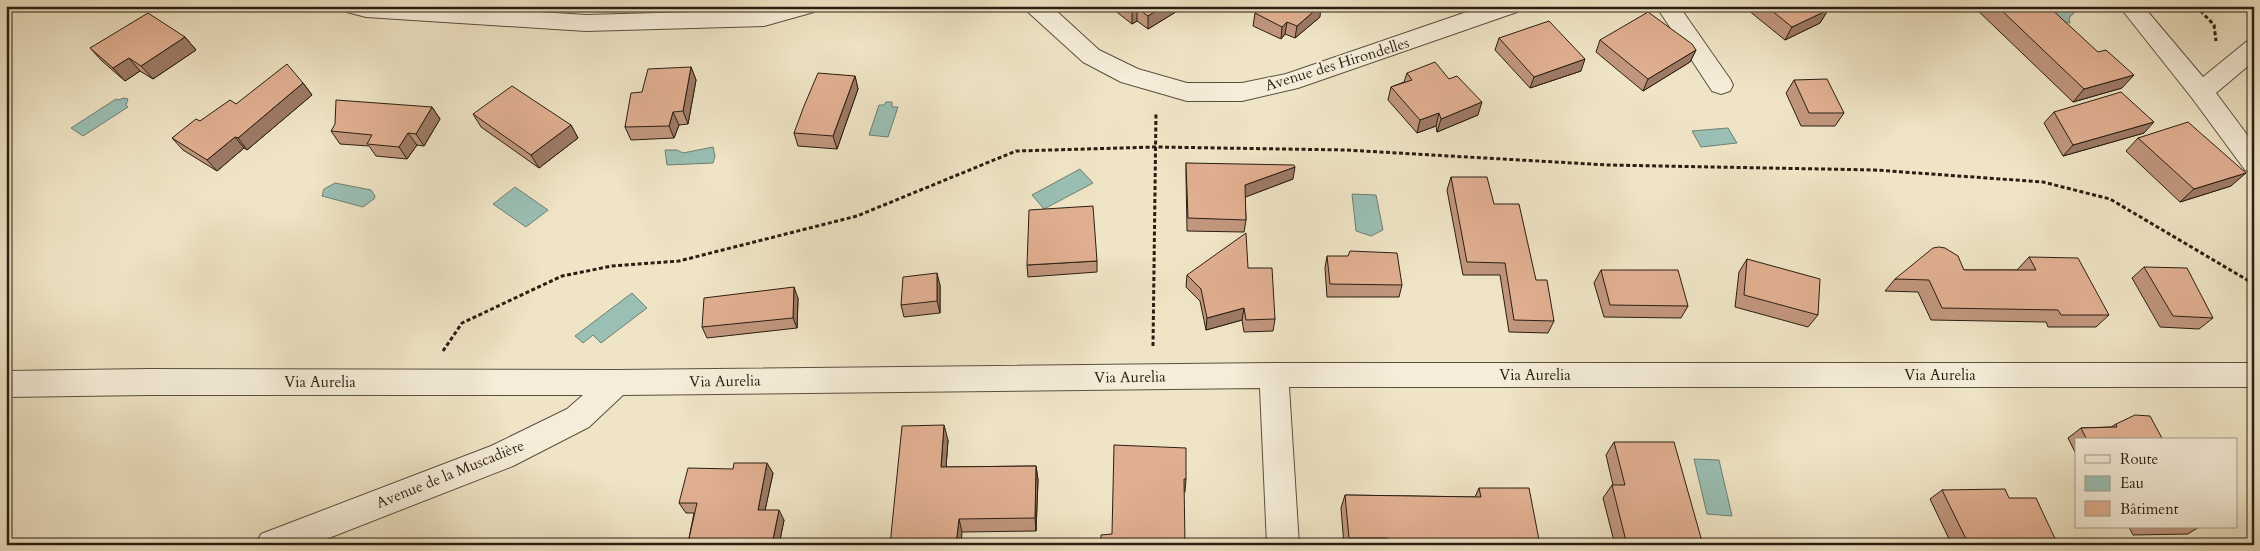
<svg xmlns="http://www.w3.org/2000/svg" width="2260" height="551" viewBox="0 0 2260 551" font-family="Cardo,serif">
  <rect width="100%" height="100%" fill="#efe4c5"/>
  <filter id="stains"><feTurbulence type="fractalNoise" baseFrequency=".004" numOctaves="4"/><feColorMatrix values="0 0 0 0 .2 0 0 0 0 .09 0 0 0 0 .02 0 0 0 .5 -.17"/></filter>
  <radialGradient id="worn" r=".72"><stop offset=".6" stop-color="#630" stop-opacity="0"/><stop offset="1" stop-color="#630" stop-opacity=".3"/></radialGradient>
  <!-- water -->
  <path fill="#9abfb4" stroke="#6d7f73" d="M2042,6H2068L2075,12L2069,18L2070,23L2058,21Z
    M124,98L128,99L126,105L128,107L83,136L71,128L116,99L118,100Z
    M886,102H892V107H898L888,137L869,135L879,105H884Z
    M1728,128L1737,143L1701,147L1692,131Z
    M713,147L715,156L713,163L667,165L665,150H677L683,153Z
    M1080,169L1093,183L1044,209L1032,195Z
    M335,183L371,190L375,196L374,199L363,207L322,196L324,189Z
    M515,187L548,210L526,227L493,204Z
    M1352,194L1376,195L1383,230L1371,236L1356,231Z
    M632,293L647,308L601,343L593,335L583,343L575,336Z
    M1694,459L1719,460L1732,516L1707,514Z"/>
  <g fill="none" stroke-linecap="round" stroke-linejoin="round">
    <defs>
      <path id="minor" d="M344,6H449L586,15L764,10L777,6H817L814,12L764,26L586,31L366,17L347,12Z
        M1025,6H1051L1099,50L1138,69L1187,83H1242L1286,74L1484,6H1520L1517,12L1298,88L1242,101H1187L1121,82L1083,62L1028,12Z
        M1656,6H1679L1730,79L1733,85L1730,91L1721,94L1712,91Z
        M2119,6H2143L2203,77L2246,42L2254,40V61L2216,93L2254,144V173L2245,170L2192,98Z
        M1274,363H2254V387H1289L1299,545H1267L1260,388L623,395L589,427L513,466L311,545H256L261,534L491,446L567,409L583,395H148L6,397V371L148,369L617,370Z"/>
    </defs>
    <!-- minor casing -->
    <use href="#minor" stroke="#5b503f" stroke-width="2"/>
    <!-- path -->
    <path stroke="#2a1e12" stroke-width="3" stroke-dasharray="4 2.5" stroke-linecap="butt" d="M2196,6L2214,25L2216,41
      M1153,346L1156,112
      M443,351L462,323L562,276L612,266L679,261L857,216L1016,151L1156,147L1346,150L1607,165L1875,170L2043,182L2110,199L2254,284"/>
    <!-- minor -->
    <use href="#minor" fill="#f5edd9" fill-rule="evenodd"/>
  </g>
  <!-- wall -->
  <path fill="#c1967d" stroke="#2a1e12" d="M1109,6H1180L1179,10L1148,29L1137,21L1132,24Z
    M1743,6H1823L1828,10L1820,23L1785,40Z
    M1973,6H2048L2122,88L2073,102Z
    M1255,13L1320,17L1295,38L1285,34L1281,39L1253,26Z
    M185,37L196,50L153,79L140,71L125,81L102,61L90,48Z
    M1499,38L1581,71L1530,88L1495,50Z
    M1600,40L1696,50L1690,62L1643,91L1596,52Z
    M691,67L696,80L688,124L679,125L674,138L631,140L625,127L642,92Z
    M1407,73L1478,115L1437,132L1436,126L1417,133L1388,100L1391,87L1404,82Z
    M855,76L858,89L837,149L798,146L794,133Z
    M1794,80L1844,113L1835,126H1801L1786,93Z
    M303,83L312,95L247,150L244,148L217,171L183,150L172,138L200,121L236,104Z
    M432,107L440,119L424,146L417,145L407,159L376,156L369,146L340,144L331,131Z
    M2054,112L2144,133L2063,156L2044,123Z
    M473,114L571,125L578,138L539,168L481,127Z
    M2138,138L2231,186L2180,202L2126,151Z
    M1186,163L1293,179L1245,197L1246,220L1244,232L1187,231L1186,176Z
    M1451,177L1536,280L1554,321L1548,333L1509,332L1500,275H1463L1447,190Z
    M1327,256L1402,285L1399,297H1327L1325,268Z
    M2029,257L2109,315L2096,327H2048L2046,322L1931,320L1918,292L1885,291L1895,279L1964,270H2017Z
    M1747,259L1818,315L1808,327L1735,307L1739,272Z
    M1097,261V272L1028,277L1027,265Z
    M2144,267L2213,318L2199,329L2160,327L2132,278Z
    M1248,268L1275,319L1273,331L1244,332L1242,320L1206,330L1200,301L1186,287L1187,275Z
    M1601,270L1688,306L1681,318L1604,317L1594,283Z
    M940,285V313L904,317L901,305Z
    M798,298L797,328L707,338L702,327Z
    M2116,424L2163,440H2076V454L2068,438L2081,428L2111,427Z
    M948,440L946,467L1036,466L1038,480L1036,531L962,532L890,545Z
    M1614,442L1703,545H1615L1603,498L1612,485H1613L1606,455Z
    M1114,445L1186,479L1185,492H1184Z
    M773,473L765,510L784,520L779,545H689L688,543L694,513H686L679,503Z
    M1479,488L1540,545H1344L1341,508L1345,495L1475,497Z
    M1942,490L2009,498L2058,545H1952L1930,499Z
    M2129,527H2199L2188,534L2133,535Z"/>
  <!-- shaded-wall -->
  <path fill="#9d7a66" stroke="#2a1e12" d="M1164,6H1180L1179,10L1148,29V16Z
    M1320,6H1321L1320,17L1295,38L1297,26Z
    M1137,8V21L1132,24V11Z
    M1828,10L1820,23L1785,40L1792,27Z
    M1287,22L1285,34L1281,39L1282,27Z
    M185,37L196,50L153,79L141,66Z
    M1696,50L1690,62L1643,91L1648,79Z
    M129,58L140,71L125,81L113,68Z
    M1585,59L1581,71L1530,88L1534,77Z
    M691,67L696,80L688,124L683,111Z
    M2134,75L2122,88L2073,102L2084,89Z
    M855,76L858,89L837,149L833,136Z
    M303,83L312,95L247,150L238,138Z
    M1482,102L1478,115L1437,132L1441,119Z
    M432,107L440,119L424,146L416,134Z
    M673,112L679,125L674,138L669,126Z
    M1439,113L1436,126L1417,133L1420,120Z
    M2154,122L2144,133L2063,156L2073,145Z
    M571,125L578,138L539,168L531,155Z
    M408,133L417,145L407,159L399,147Z
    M235,137L244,148L217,171L207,160Z
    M1295,167L1293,179L1243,198L1245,185Z
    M2246,173L2231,186L2180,202L2194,189Z
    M937,273L940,285V313L937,301Z
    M794,287L798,298L797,328L793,318Z
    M1244,308L1242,320L1206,330L1207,318Z
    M944,425L948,440L945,481L941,467Z
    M767,463L773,473L763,520L758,510Z
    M1036,466L1038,480L1036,531L1035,518Z
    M779,510L784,520L779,545H773L772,544Z
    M959,519L962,532L961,545H956Z"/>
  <!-- building -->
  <path fill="#e0af91" stroke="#2a1e12" d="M1126,6H1164L1148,16L1137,8L1132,11Z
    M1262,6H1320L1297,26L1287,22L1282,27L1255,13Z
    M1766,6H1823L1828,10L1792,27Z
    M1997,6H2048L2098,52L2106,50L2134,75L2084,89Z
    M1648,12L1692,44L1696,50L1648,79L1600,40Z
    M148,13L185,37L141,66L129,58L113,68L90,48Z
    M1549,21L1585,59L1534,77L1499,38Z
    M1435,62L1449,79L1457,76L1482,102L1441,119L1439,113L1420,120L1391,87L1412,80L1407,73Z
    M287,64L303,83L238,138L235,137L207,160L172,138L196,119L200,121L230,100L236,104Z
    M691,67L683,111L673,112L669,126L625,127L631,93L642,92L648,69Z
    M818,73L855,76L833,136L794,133L804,106Z
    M1827,79L1844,113H1809L1794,80Z
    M512,86L571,125L531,155L473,114Z
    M2121,92L2154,122L2073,145L2054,112Z
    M336,100L432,107L416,134L408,133L399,147L367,144L372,135L331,131L335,124Z
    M2188,122L2246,173L2194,189L2138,138Z
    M1186,163L1294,165L1295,167L1245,185L1246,220L1188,218Z
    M1451,177H1487L1494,204H1519L1536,280H1547L1554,321L1514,320L1505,263L1467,262Z
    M1093,206L1097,261L1027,265L1029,210Z
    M1246,233L1248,268H1272L1275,319L1246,320L1244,308L1207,318L1201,289L1187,275Z
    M1939,247L1945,248L1958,256L1964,270H2036L2029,257L2078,258L2109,315H2061L2058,310L1942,308L1929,280L1895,279L1933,248Z
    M1350,251L1397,253L1402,285L1330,284L1327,256H1348Z
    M1747,259L1820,279L1818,315L1744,295Z
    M2144,267L2187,268L2213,318L2173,316Z
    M1601,270H1678L1688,306L1610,305Z
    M937,273V301L901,305L903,277Z
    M794,287L793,318L702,327L704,298Z
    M2135,415L2150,416L2163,440H2087L2081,428L2117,427L2116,424Z
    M944,425L941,467L1036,466L1035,518L959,519L956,545H890L902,426Z
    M1614,442H1674L1703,545H1627L1612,485H1625Z
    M1114,445L1186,448V479H1184L1185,545H1101V535L1112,534Z
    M734,463H767L758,510H779L772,544L688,543L697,503H679L688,468L733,469Z
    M1479,488H1529L1540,545H1389L1387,538H1349L1345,495L1481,497Z
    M2005,489L2009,498H2036L2058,545H1969L1942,490Z
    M1859,542L1861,545H1805V544Z"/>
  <g text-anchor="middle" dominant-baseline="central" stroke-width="4" stroke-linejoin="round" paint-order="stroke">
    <!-- street labels -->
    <g font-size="15" fill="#2a1e12" stroke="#f5edd9">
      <text transform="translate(1337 64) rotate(-17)">Avenue des Hirondelles</text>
      <text x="1535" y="375">Via Aurelia</text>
      <text x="1940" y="375">Via Aurelia</text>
      <text transform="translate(1130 377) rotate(-1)">Via Aurelia</text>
      <text transform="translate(725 381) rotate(-1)">Via Aurelia</text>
      <text x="320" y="382">Via Aurelia</text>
      <text transform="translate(450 474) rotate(-22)">Avenue de la Muscadière</text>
    </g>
  </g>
  <!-- margin -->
  <rect width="2260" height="551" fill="none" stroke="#efe4c5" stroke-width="25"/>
  <rect x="8" y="8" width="2245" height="536" fill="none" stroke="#2a1e12" stroke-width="2.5"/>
  <rect x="12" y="12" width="2235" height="526" fill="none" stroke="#2a1e12"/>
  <!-- legend -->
  <rect x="2075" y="438" width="162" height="90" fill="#f5edd9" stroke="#a49a89"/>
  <rect x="2085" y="455" width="25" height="8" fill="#f5edd9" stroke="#a49a89"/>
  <text x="2120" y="464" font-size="15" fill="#2a1e12">Route</text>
  <rect x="2085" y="476" width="25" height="15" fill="#9abfb4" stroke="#a49a89"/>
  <text x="2120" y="488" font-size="15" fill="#2a1e12">Eau</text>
  <rect x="2085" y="501" width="25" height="15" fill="#e0af91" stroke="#a49a89"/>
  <text x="2120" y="514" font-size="15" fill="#2a1e12">Bâtiment</text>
  <rect width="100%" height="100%" filter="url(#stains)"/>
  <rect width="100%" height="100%" fill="url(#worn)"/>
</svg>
